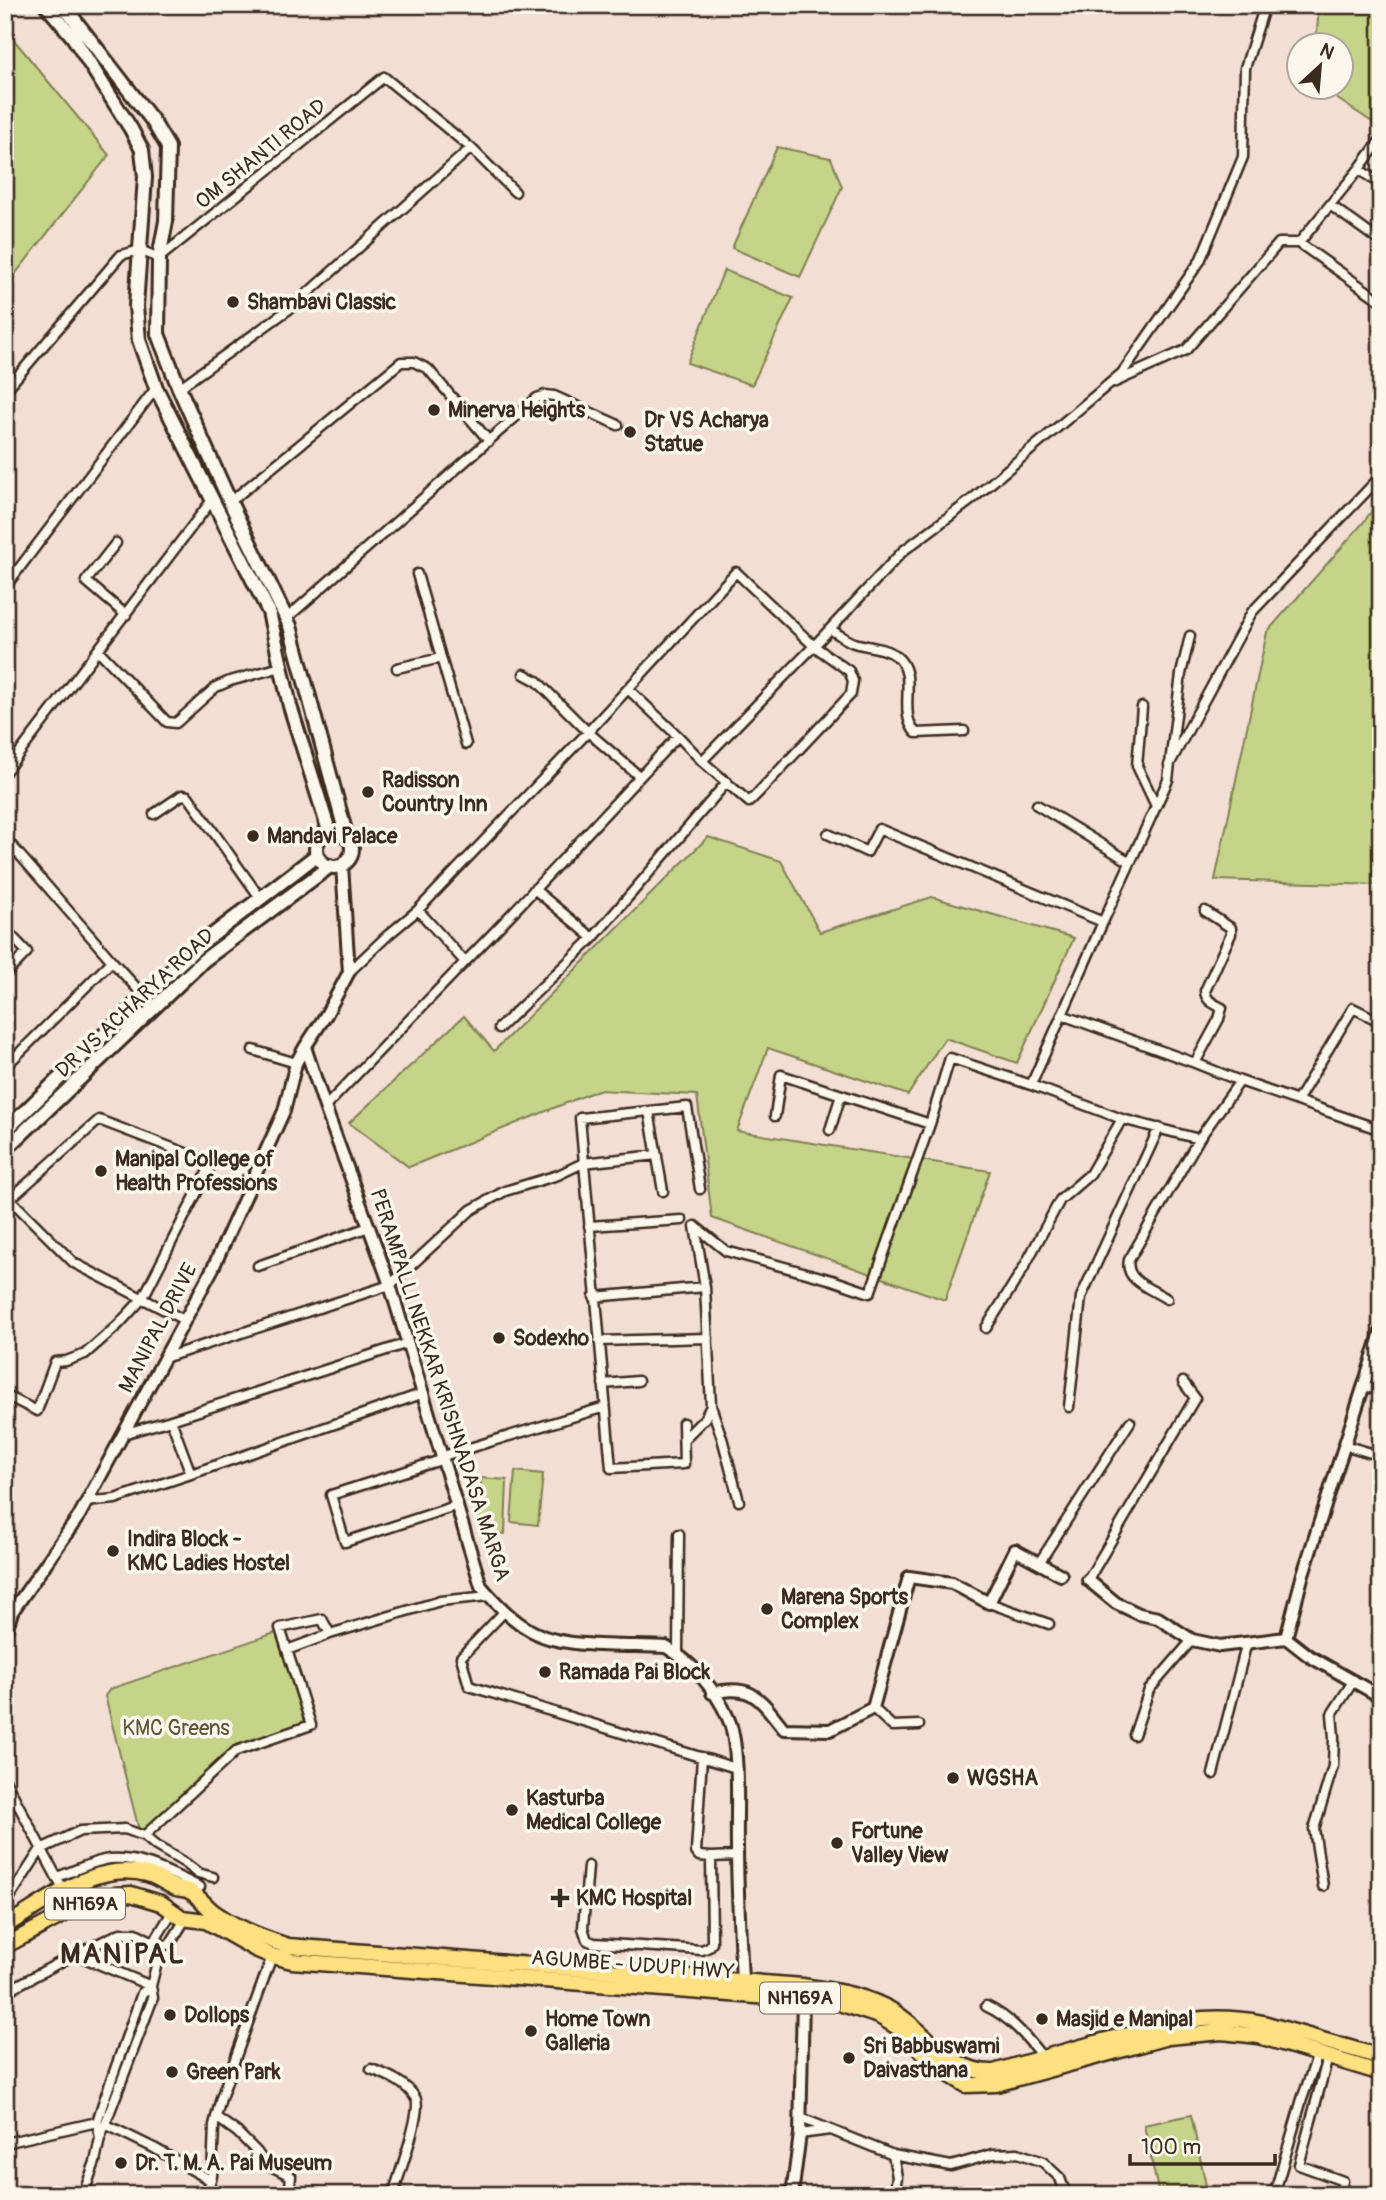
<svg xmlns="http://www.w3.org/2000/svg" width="1386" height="2200" viewBox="0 0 1386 2200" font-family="Pangolin,sans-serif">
  <rect width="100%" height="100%" fill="#f2ded3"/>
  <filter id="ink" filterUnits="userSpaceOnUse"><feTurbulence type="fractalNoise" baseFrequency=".0143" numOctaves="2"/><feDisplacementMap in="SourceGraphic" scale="14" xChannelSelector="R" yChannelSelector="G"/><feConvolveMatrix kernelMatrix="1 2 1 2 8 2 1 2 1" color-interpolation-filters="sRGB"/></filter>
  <g filter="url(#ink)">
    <!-- green -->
    <path fill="#c5d488" stroke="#807f53" stroke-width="2" d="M1319,5H1381V128L1321,88H1340V46L1316,45Z
      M5,29L109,155L5,287Z
      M777,147L831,158L842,187L800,277L732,248Z
      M724,270L793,298L752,385L687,363Z
      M1381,498V885L1215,880L1267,632L1363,523Z
      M708,837L781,861L820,932L932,897L1074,938L1017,1063L945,1038L908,1095L768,1048L737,1131L990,1171L945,1300L712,1218L697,1095L598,1090L409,1167L349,1123L464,1016L494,1051Z
      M515,1471L543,1474L538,1525L511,1522Z
      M481,1478L507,1480L505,1534L479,1531Z
      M278,1632L309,1724L237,1750L141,1838L105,1696L110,1689Z
      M1191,2115L1208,2195H1159L1144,2125Z"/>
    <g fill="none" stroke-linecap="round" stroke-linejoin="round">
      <defs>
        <path id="minor" d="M1359,169L1381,139
          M1330,205L1381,242
          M1299,243L1359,169L1381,185
          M1115,382L1186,350L1279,243H1299L1381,301
          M179,388L292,307L471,148
          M5,391L121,255L140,250L159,258L384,77L471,148L515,192
          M230,502L401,362H414L428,369L489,441
          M116,543L86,581L126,615
          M417,574L466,744
          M5,587L156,388
          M287,618L537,398L545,395L554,396L618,425
          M830,629C837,633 845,640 854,643C867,647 885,647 896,656C920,675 896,712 916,733L964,731
          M98,650L167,722L176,723L216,687L230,681L281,667
          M397,668L441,658
          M524,674L537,681L588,732L639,776
          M628,689L678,736
          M1142,707L1137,766L1156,806
          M1169,765L1252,612L1381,476
          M5,772L212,500
          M1037,805L1130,862
          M154,814L182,795L188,796L261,899
          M828,834L867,852L879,829L1103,922L1031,1085L1122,1119L1090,1174L1060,1200L1023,1269L986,1328
          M5,838L112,961L144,996
          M418,910L465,962C538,888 607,811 678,736L702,761
          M1103,922L1168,780L1181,674L1190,636
          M5,929L27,952L5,975
          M593,938L727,782
          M349,972L388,935L418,910L588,732L736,572L814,646L702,761L749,802L757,794L851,694L853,681L849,671L814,646L903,551L970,501L1122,373L1200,261L1243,157L1245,68L1265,5
          M1062,1015L1195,1063L1240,1081
          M499,1028L593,938L534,889
          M253,1050L296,1063
          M1195,1063L1219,1019L1222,1008C1213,1003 1206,1001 1205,991L1231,934V928L1205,911
          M5,1067L112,961
          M1297,1101L1353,1008L1381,1022
          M325,1107L465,962
          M649,1111L687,1107L700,1189
          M775,1116L781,1075L930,1124L950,1058L1031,1085
          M1122,1119L1199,1139L1240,1081L1381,1130
          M830,1130L841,1095
          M663,1191L649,1111L580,1118L611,1468L684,1464L683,1423
          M5,1203L10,1199L74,1263L184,1320
          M589,1226L682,1220
          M695,1226L726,1251L832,1280L870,1293L930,1124
          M258,1266L369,1227
          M594,1297L705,1287
          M1167,1299C1152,1289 1124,1281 1129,1260L1199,1139
          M599,1341L708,1338
          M408,1343L171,1420L191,1474L424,1393
          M164,1358L390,1285L471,1210L505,1191L558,1175L583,1163L657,1155
          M603,1384L638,1381
          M1363,1386L1381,1391
          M5,1395L37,1411L55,1362L66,1361L85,1354L118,1325L143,1298L212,1163L99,1120L10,1199
          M711,1406L722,1438L739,1501
          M1069,1407L1081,1297L1159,1128
          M123,1434L171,1420
          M684,1439L705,1418L711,1406L705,1287L695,1226
          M1344,1445L1381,1456
          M443,1456L605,1407
          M444,1459L331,1495L345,1542L458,1505
          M86,1502L115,1499L191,1474
          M1039,1563L1130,1422
          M1088,1580L1195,1398L1183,1382
          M989,1603L1049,1624
          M505,1611L461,1657L469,1686L736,1768
          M287,1650L330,1634L440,1601L489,1596
          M678,1654L679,1534
          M873,1708L892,1726L919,1725
          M1134,1735L1149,1690L1192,1640
          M702,1757L696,1852L699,1856L711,1857
          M1213,1774L1247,1642
          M5,1780L64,1891
          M144,1836L236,1751L311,1725L280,1628L322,1619L330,1634
          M588,1866L583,1928L587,1940L594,1943L702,1950L709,1947L712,1943L711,1857L737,1856
          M57,1877C74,1871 93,1861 110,1859C142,1856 172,1874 200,1887
          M1323,1886L1314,1829L1333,1766L1334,1737L1332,1714L1354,1680
          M5,1895L10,1897L41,1849L80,1831L125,1829L144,1836L156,1846L185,1863L198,1873L213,1877
          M161,1946L170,1944L186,1918
          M161,1946L157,1937L172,1912
          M77,1955L151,1986
          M5,1992L70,1957L120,1933H136L161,1946
          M986,2006C1010,2017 1027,2037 1043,2058
          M1328,2057L1299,2165L1343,2181L1339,2195
          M371,2069C388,2075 407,2083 416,2099C422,2113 398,2177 393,2195
          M216,2117L237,2132L257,2152L264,2163L291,2176L289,2195
          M801,2118L893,2155L951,2166L993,2154L1018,2153L1043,2162L1060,2178L1066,2195
          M107,2125L154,2148L210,2180
          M800,2134L830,2130
          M100,2138L97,2122L102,2106L142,1993L151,1986
          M5,2143L97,2122
          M893,2155L897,2177L894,2195
          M83,2195L95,2162L100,2138L153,1998L151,1986L161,1946
          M206,2195L212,2176L214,2125L221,2098L272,1956
          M1274,2195L1302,2099L1318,2054"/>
        <path id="tertiary" d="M342,865L349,972L326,1015L305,1047L325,1107L390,1285L481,1586C497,1605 517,1626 540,1635C570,1648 631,1645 666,1647C692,1662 716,1690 728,1718C741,1747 736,1813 737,1846C737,1891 740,1936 742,1981
          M1381,1332L1303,1574L1286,1638L1309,1656L1381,1697
          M1088,1580L1116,1603L1139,1614L1158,1618L1192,1640L1220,1646L1286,1638
          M5,1616L12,1612L79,1516L213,1268L284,1111L296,1063L305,1047
          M5,1634L12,1612
          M712,1693C754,1683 760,1700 784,1729L830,1730L873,1708L909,1577L952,1583L989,1603L1015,1550L1061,1575
          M792,2195L800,2134L803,1998"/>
        <path id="secondary" d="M46,5L73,37L131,129L142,150L145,177L136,306L139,340L156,388L269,612L290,706L329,831
          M63,5L152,120L168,147L166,221L159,258L158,334L179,388L230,502L290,626L346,834
          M316 849a18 18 0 1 1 36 0a18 18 0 1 1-36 0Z
          M5,1131L144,996L197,947L317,855
          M5,1150L204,960L330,866"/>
        <path id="trunk" d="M5,1926C48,1901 95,1860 147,1874C158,1877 166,1884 176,1888C181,1890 185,1888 191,1892C200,1897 206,1907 215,1913C236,1928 263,1938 288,1946L803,1986C830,1990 859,1994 883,2006C923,2024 947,2074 994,2072C1030,2061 1067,2051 1103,2041C1161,2025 1202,2011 1263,2023L1381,2057
          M5,1946L83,1904L114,1895L131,1894L161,1903L182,1918L206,1921L255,1949L272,1956L292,1961L836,2002L879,2016L897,2027L942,2070L966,2085L996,2084L1168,2037L1222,2032L1259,2036L1381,2073"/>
      </defs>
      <!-- minor casing -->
      <use href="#minor" stroke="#3b2a1e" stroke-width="13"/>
      <!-- tertiary casing -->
      <use href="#tertiary" stroke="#3b2a1e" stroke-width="16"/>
      <!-- secondary casing -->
      <use href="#secondary" stroke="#3b2a1e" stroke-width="18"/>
      <!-- trunk casing -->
      <use href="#trunk" stroke="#3b2a1e" stroke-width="19"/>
      <!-- minor -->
      <use href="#minor" stroke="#fbf7ec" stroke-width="8"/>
      <!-- tertiary -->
      <use href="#tertiary" stroke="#fbf7ec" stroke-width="10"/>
      <!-- secondary -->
      <use href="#secondary" stroke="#fbf7ec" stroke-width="12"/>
      <!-- trunk -->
      <use href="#trunk" stroke="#fde080" stroke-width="14"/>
    </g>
  </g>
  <!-- markers -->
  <g fill="#3b2a1e" stroke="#fbf7ec" stroke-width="2.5">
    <circle cx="233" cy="302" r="7"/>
    <circle cx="434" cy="410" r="7"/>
    <circle cx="630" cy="432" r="7"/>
    <circle cx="368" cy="792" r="7"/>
    <circle cx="253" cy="836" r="7"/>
    <circle cx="101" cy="1171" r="7"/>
    <circle cx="499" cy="1338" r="7"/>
    <circle cx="113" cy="1551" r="7"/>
    <circle cx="767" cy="1609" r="7"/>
    <circle cx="545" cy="1672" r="7"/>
    <circle cx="953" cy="1778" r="7"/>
    <circle cx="512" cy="1810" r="7"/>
    <circle cx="837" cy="1843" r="7"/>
    <path d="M556.5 1887.5h7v7h7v7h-7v7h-7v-7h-7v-7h7z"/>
    <circle cx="170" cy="2015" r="7"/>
    <circle cx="1042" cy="2019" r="7"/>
    <circle cx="531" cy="2031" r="7"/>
    <circle cx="849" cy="2058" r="7"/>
    <circle cx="172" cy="2072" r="7"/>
    <circle cx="121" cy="2163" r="7"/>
  </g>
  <g text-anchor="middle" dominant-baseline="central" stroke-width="7" stroke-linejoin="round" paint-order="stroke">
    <!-- shield labels -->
    <g fill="#fbf7ec" stroke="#75685c" stroke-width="2">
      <rect x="45" y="1888.5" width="80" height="31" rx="5"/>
      <rect x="760" y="1982.5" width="80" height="31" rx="5"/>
    </g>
    <g font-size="19" font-weight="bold" fill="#3b2a1e">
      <text x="85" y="1904">NH169A</text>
      <text x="800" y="1998">NH169A</text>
    </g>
    <!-- street labels -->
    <g font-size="21" fill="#3b2a1e" stroke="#fbf7ec">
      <text transform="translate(261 154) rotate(-39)">OM SHANTI ROAD</text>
      <text transform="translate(135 1003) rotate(-43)">DR VS ACHARYA ROAD</text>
      <text transform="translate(158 1328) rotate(-62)">MANIPAL DRIVE</text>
      <text transform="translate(440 1385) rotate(72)">PERAMPALLI NEKKAR KRISHNADASA MARGA</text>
      <text transform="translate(633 1965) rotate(4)">AGUMBE - UDUPI HWY</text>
    </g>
    <!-- poi labels -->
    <g font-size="21" font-weight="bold" fill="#3b2a1e" stroke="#fbf7ec" text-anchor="start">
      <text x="247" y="302">Shambavi Classic</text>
      <text x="448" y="410">Minerva Heights</text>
      <text x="644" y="420">Dr VS Acharya<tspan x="644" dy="24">Statue</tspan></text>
      <text x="382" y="780">Radisson<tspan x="382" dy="24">Country Inn</tspan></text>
      <text x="267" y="836">Mandavi Palace</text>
      <text x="115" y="1159">Manipal College of<tspan x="115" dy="24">Health Professions</tspan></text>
      <text x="513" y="1338">Sodexho</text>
      <text x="127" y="1539">Indira Block -<tspan x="127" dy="24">KMC Ladies Hostel</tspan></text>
      <text x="781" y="1597">Marena Sports<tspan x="781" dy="24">Complex</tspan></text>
      <text x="559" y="1672">Ramada Pai Block</text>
      <text x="967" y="1778">WGSHA</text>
      <text x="526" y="1798">Kasturba<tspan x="526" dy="24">Medical College</tspan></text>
      <text x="851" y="1831">Fortune<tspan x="851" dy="24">Valley View</tspan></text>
      <text x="576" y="1898">KMC Hospital</text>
      <text x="184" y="2015">Dollops</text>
      <text x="545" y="2019">Home Town<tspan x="545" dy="24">Galleria</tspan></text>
      <text x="1056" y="2019">Masjid e Manipal</text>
      <text x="863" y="2046">Sri Babbuswami<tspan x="863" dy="24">Daivasthana</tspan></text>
      <text x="186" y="2072">Green Park</text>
      <text x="135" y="2163">Dr. T. M. A. Pai Museum</text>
    </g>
    <!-- park labels -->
    <g font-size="21" fill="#5e5438" stroke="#fbf7ec">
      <text x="176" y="1728">KMC Greens</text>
    </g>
    <!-- district labels -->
    <g font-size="28" font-weight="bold" letter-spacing="2" fill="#3b2a1e" stroke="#fbf7ec">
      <text x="123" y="1954">MANIPAL</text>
    </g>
  </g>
  <!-- margin -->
  <rect width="1386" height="2200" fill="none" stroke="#fbf7ec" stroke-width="28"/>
  <rect x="14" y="14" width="1358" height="2172" fill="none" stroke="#3b2a1e" stroke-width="2.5" filter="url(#ink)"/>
  <!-- north arrow -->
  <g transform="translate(1320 66) rotate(26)"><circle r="33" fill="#fbf7ec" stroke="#aea59a" stroke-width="2"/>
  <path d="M0-5L12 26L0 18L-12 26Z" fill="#3b2a1e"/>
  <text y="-10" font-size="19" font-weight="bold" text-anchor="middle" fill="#3b2a1e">N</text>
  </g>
  <!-- scale -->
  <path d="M1130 2154v10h145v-10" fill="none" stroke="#3b2a1e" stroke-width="3.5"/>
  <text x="1141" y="2154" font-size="21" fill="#3b2a1e" stroke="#fbf7ec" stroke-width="5" paint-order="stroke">100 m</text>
</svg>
